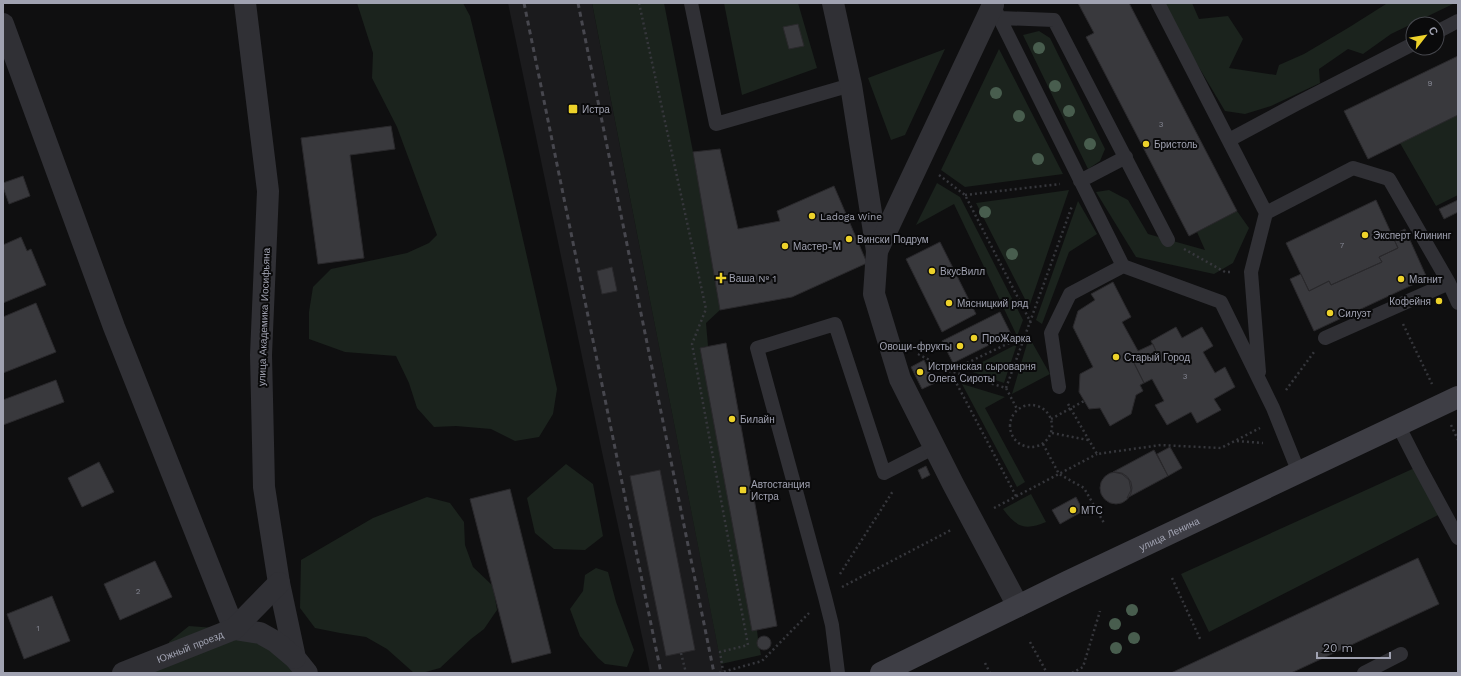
<svg xmlns="http://www.w3.org/2000/svg" width="1461" height="676" viewBox="0 0 1461 676" font-family="'Work Sans',sans-serif">
  <rect width="100%" height="100%" fill="#0f0f10"/>
  <!-- built -->
  <path fill="#1b1b1d" d="M508,3H592L723,673H650L602,452Z"/>
  <!-- green -->
  <path fill="#1b231d" d="M357,3H463L470,16L505,160L557,389L553,414L539,437L515,441L491,429L456,426L434,427L417,408L409,383L396,356L345,352L309,339V312L313,287L331,269L407,253L429,243L437,235L397,127L372,78L373,53Z
    M592,3H664L693,152L720,310L706,323L708,346L700,348L752,630H757L758,639L757,643L760,650L761,655L721,664Z
    M724,3H798L817,68L742,95Z
    M1164,3H1192L1199,19L1228,16L1243,39L1229,68L1276,75L1279,65L1304,54L1348,28L1386,4L1455,3L1391,34L1363,54L1348,49L1319,69L1320,83L1271,106L1245,114L1225,111L1173,24Z
    M1039,31L1050,38L1105,149L1100,161L1088,169L1023,35Z
    M945,49L905,135L891,140L868,78Z
    M999,49L1063,174L965,187L941,170Z
    M1458,115V195L1436,206L1400,143Z
    M937,183L960,197L1023,320L1017,336L954,204L916,225Z
    M1069,190L1029,307L976,203Z
    M1109,190L1128,200L1148,234L1205,250L1197,232L1237,211L1249,228L1233,263L1214,274L1136,257L1096,192Z
    M1078,201L1097,234L1069,252L1042,324L1036,320Z
    M1029,337L1050,374L1012,394Z
    M1017,344L1004,383L967,370Z
    M962,384L1005,397L985,408L1025,482L1017,487Z
    M566,464L593,484L603,536L585,550L554,549L535,533L527,498Z
    M1419,466L1444,512L1209,632L1181,574Z
    M1031,494L1046,522C1025,531 1016,527 1003,509Z
    M427,497L450,503L464,522L465,545L473,567L493,586L497,610L484,629L471,639L440,668L422,673H414L387,649L366,637L340,633L315,628L300,608L301,560L373,518Z
    M596,568L608,572L616,602L634,650L627,667L605,664L598,658L580,636L570,609L583,591L585,575Z
    M189,626L267,632L296,673H129L166,657L169,642Z"/>
  <!-- building -->
  <path fill="#39393d" stroke="#2a292c" d="M1078,3H1129L1237,211L1189,236L1086,37L1094,33Z
    M798,24L804,46L789,49L783,27Z
    M1458,56V115L1368,159L1344,111Z
    M391,126L395,149L350,155L364,258L318,264L301,138Z
    M720,149L738,229L780,221L777,211L834,186L867,263L792,297L720,310L693,152Z
    M23,176L30,196L9,204L3,187V183Z
    M1376,200L1398,248L1379,257L1382,262L1331,285L1329,281L1309,291L1286,243Z
    M1458,200V212L1444,219L1439,209Z
    M1405,229L1427,278L1314,331L1290,279L1301,274L1309,291L1329,281L1331,285L1382,262L1379,257L1398,248L1392,235Z
    M21,237L27,251L31,249L46,285L3,303V245Z
    M940,242L976,314L942,332L906,259Z
    M612,267L617,291L602,294L597,271Z
    M1113,282L1131,317L1122,322L1138,351L1153,344L1156,351L1134,363L1144,383L1140,385L1143,391L1136,395L1131,414L1110,426L1100,408L1089,409L1079,392L1080,374L1093,367L1073,327L1078,311L1095,300L1091,294Z
    M36,303L56,352L3,373V317Z
    M1000,312L1011,334L953,363L942,341Z
    M1176,327L1182,338L1202,327L1213,346L1203,352L1215,373L1225,367L1235,387L1214,399L1221,410L1197,423L1191,412L1167,425L1155,405L1164,401L1152,379L1144,383L1134,363L1156,351L1151,341Z
    M726,343L777,626L752,631L700,348Z
    M924,360L935,383L922,389L911,367Z
    M56,380L64,402L3,425V400Z
    M1170,447L1182,468L1168,476L1157,454Z
    M1154,450L1168,476L1127,498L1131,490L1129,480L1122,474L1113,472Z
    M99,462L114,492L82,507L68,478Z
    M926,466L930,475L922,479L918,470Z
    M660,470L695,650L666,656L630,476Z
    M1100 488a16 16 0 1 1 32 0a16 16 0 1 1-32 0Z
    M510,489L551,653L512,663L470,499Z
    M1076,497L1083,511L1060,524L1052,510Z
    M1418,558L1439,604L1291,673H1171Z
    M155,561L172,597L120,620L104,584Z
    M52,596L70,641L24,659L7,614Z
    M757 643a7 7 0 1 1 14 0a7 7 0 1 1-14 0Z"/>
  <g fill="none" stroke-linecap="round" stroke-linejoin="round">
    <!-- path -->
    <path stroke="#36373c" stroke-width="2.5" stroke-dasharray="2 3" stroke-linecap="butt" d="M639,3L706,309L692,344L748,645L720,652L723,671
      M939,175L965,195L1031,323
      M965,195L1060,184
      M1184,249L1225,272H1232
      M1403,324L1432,384
      M918,354L950,371L1006,388L1017,409
      M1006,388L1072,206
      M1286,390L1314,352
      M1068,404L1097,454L1161,445L1221,448L1260,428
      M1010 426a21 21 0 1 1 42 0a21 21 0 1 1-42 0Z
      M1051,419L1084,401
      M1451,425L1458,440
      M1052,433L1088,440
      M1237,441L1263,443
      M1043,444L1059,474L1084,488L1104,523
      M1016,496L950,371L1026,335
      M994,508L1097,454
      M840,574L893,491
      M1172,578L1201,641
      M842,587L951,530
      M1030,642L1047,673
      M681,653L686,673
      M985,663L990,673
      M719,673L762,661L809,613
      M1072,673L1083,667L1100,611"/>
    <!-- service -->
    <path stroke="#303035" stroke-width="14" d="M691,3L716,124L851,85
      M997,3L993,5L1123,266L1221,302L1273,408L1299,473
      M1158,3L1266,213L1251,272L1259,372
      M1000,18L1054,20L1168,240
      M1437,32L1458,21
      M1229,140L1298,103L1413,44
      M1080,181L1126,157
      M1266,213L1353,168L1389,179L1449,283L1458,303
      M1325,338L1449,283
      M1059,387L1051,333L1070,294L1123,266
      M1398,425L1419,466L1458,538
      M838,673L832,625L825,597L757,348L835,324L884,473L935,447
      M1364,673L1401,654"/>
    <!-- minor -->
    <g stroke="#303035" stroke-width="22">
      <path d="M245,3L268,191L261,355L264,487L279,583L295,658L307,673"/>
      <path d="M833,3L851,85L877,251"/>
      <path d="M992,3L993,5L877,251L874,294L900,379L953,484L1018,606"/>
      <path d="M3,24L114,327L234,629L260,633L276,642L295,658"/>
      <path id="s1" d="M123,673L234,629L279,583"/>
    </g>
    <!-- secondary -->
    <path stroke="#3e3e45" stroke-width="22" id="s2" d="M881,673L1067,582L1458,397"/>
    <!-- rail -->
    <path stroke="#47474e" stroke-width="3" stroke-dasharray="5 4" stroke-linecap="butt" d="M524,3L661,673
      M578,3L714,673"/>
  </g>
  <!-- trees -->
  <g fill="#485d4e">
    <circle cx="1039" cy="48" r="6"/>
    <circle cx="1055" cy="86" r="6"/>
    <circle cx="996" cy="93" r="6"/>
    <circle cx="1069" cy="111" r="6"/>
    <circle cx="1019" cy="116" r="6"/>
    <circle cx="1090" cy="144" r="6"/>
    <circle cx="1038" cy="159" r="6"/>
    <circle cx="985" cy="212" r="6"/>
    <circle cx="1012" cy="254" r="6"/>
    <circle cx="1132" cy="610" r="6"/>
    <circle cx="1115" cy="624" r="6"/>
    <circle cx="1134" cy="638" r="6"/>
    <circle cx="1116" cy="648" r="6"/>
  </g>
  <!-- markers -->
  <g fill="#edd22a" stroke="#0a0a0b" stroke-width="1.5">
    <rect x="568" y="104" width="10" height="10" rx="2"/>
    <circle cx="1146" cy="144" r="4"/>
    <circle cx="812" cy="216" r="4"/>
    <circle cx="1365" cy="235" r="4"/>
    <circle cx="849" cy="239" r="4"/>
    <circle cx="785" cy="246" r="4"/>
    <circle cx="932" cy="271" r="4"/>
    <path d="M719 272h4v4h4v4h-4v4h-4v-4h-4v-4h4z"/>
    <circle cx="1401" cy="279" r="4"/>
    <circle cx="1439" cy="301" r="4"/>
    <circle cx="949" cy="303" r="4"/>
    <circle cx="1330" cy="313" r="4"/>
    <circle cx="974" cy="338" r="4"/>
    <circle cx="960" cy="346" r="4"/>
    <circle cx="1116" cy="357" r="4"/>
    <circle cx="920" cy="372" r="4"/>
    <circle cx="732" cy="419" r="4"/>
    <rect x="739" y="486" width="8" height="8" rx="2"/>
    <circle cx="1073" cy="510" r="4"/>
  </g>
  <g text-anchor="middle" dominant-baseline="central" stroke-width="4" stroke-linejoin="round" paint-order="stroke">
    <!-- number labels -->
    <g font-size="8" fill="#868894">
      <text x="1430" y="83">9</text>
      <text x="1161" y="124">3</text>
      <text x="1342" y="245">7</text>
      <text x="1185" y="376">3</text>
      <text x="138" y="591">2</text>
      <text x="38" y="628">1</text>
    </g>
    <!-- poi labels -->
    <g font-size="10" fill="#a0a2b1" stroke="#0a0a0b" text-anchor="start">
      <text x="582" y="109">Истра</text>
      <text x="1154" y="144">Бристоль</text>
      <text x="820" y="216">Ladoga Wine</text>
      <text x="1373" y="235">Эксперт Клининг</text>
      <text x="857" y="239">Вински Подрум</text>
      <text x="793" y="246">Мастер-М</text>
      <text x="940" y="271">ВкусВилл</text>
      <text x="729" y="278">Ваша № 1</text>
      <text x="1409" y="279">Магнит</text>
      <text x="1431" y="301" text-anchor="end">Кофейня</text>
      <text x="957" y="303">Мясницкий ряд</text>
      <text x="1338" y="313">Силуэт</text>
      <text x="982" y="338">ПроЖарка</text>
      <text x="952" y="346" text-anchor="end">Овощи-фрукты</text>
      <text x="1124" y="357">Старый Город</text>
      <text x="928" y="366">Истринская сыроварня<tspan x="928" dy="12">Олега Сироты</tspan></text>
      <text x="740" y="419">Билайн</text>
      <text x="751" y="484">Автостанция<tspan x="751" dy="12">Истра</tspan></text>
      <text x="1081" y="510">МТС</text>
    </g>
    <!-- street labels -->
    <g font-size="10" fill="#a0a2b1" stroke="#0a0a0b">
      <text transform="translate(264 317) rotate(-88)">улица Академика Иосифьяна</text>
      <text stroke="none"><textPath href="#s2" startOffset="320">улица Ленина</textPath></text>
      <text stroke="none"><textPath href="#s1" startOffset="72">Южный проезд</textPath></text>
    </g>
  </g>
  <!-- border -->
  <rect width="1461" height="676" fill="none" stroke="#a0a2b1" stroke-width="8"/>
  <!-- north arrow -->
  <g transform="translate(1425 36) rotate(59)"><circle r="19" fill="#0a0a0b" stroke="#46474d"/>
  <path d="M0-3L7 15L0 10L-7 15Z" fill="#edd22a"/>
  <text y="-6" font-size="11" font-weight="bold" text-anchor="middle" fill="#a0a2b1">С</text>
  </g>
  <!-- scale -->
  <path d="M1317 652v6h73v-6" fill="none" stroke="#a0a2b1" stroke-width="2"/>
  <text x="1323" y="652" font-size="12" fill="#a0a2b1" stroke="#0a0a0b" stroke-width="3" paint-order="stroke">20 m</text>
</svg>
